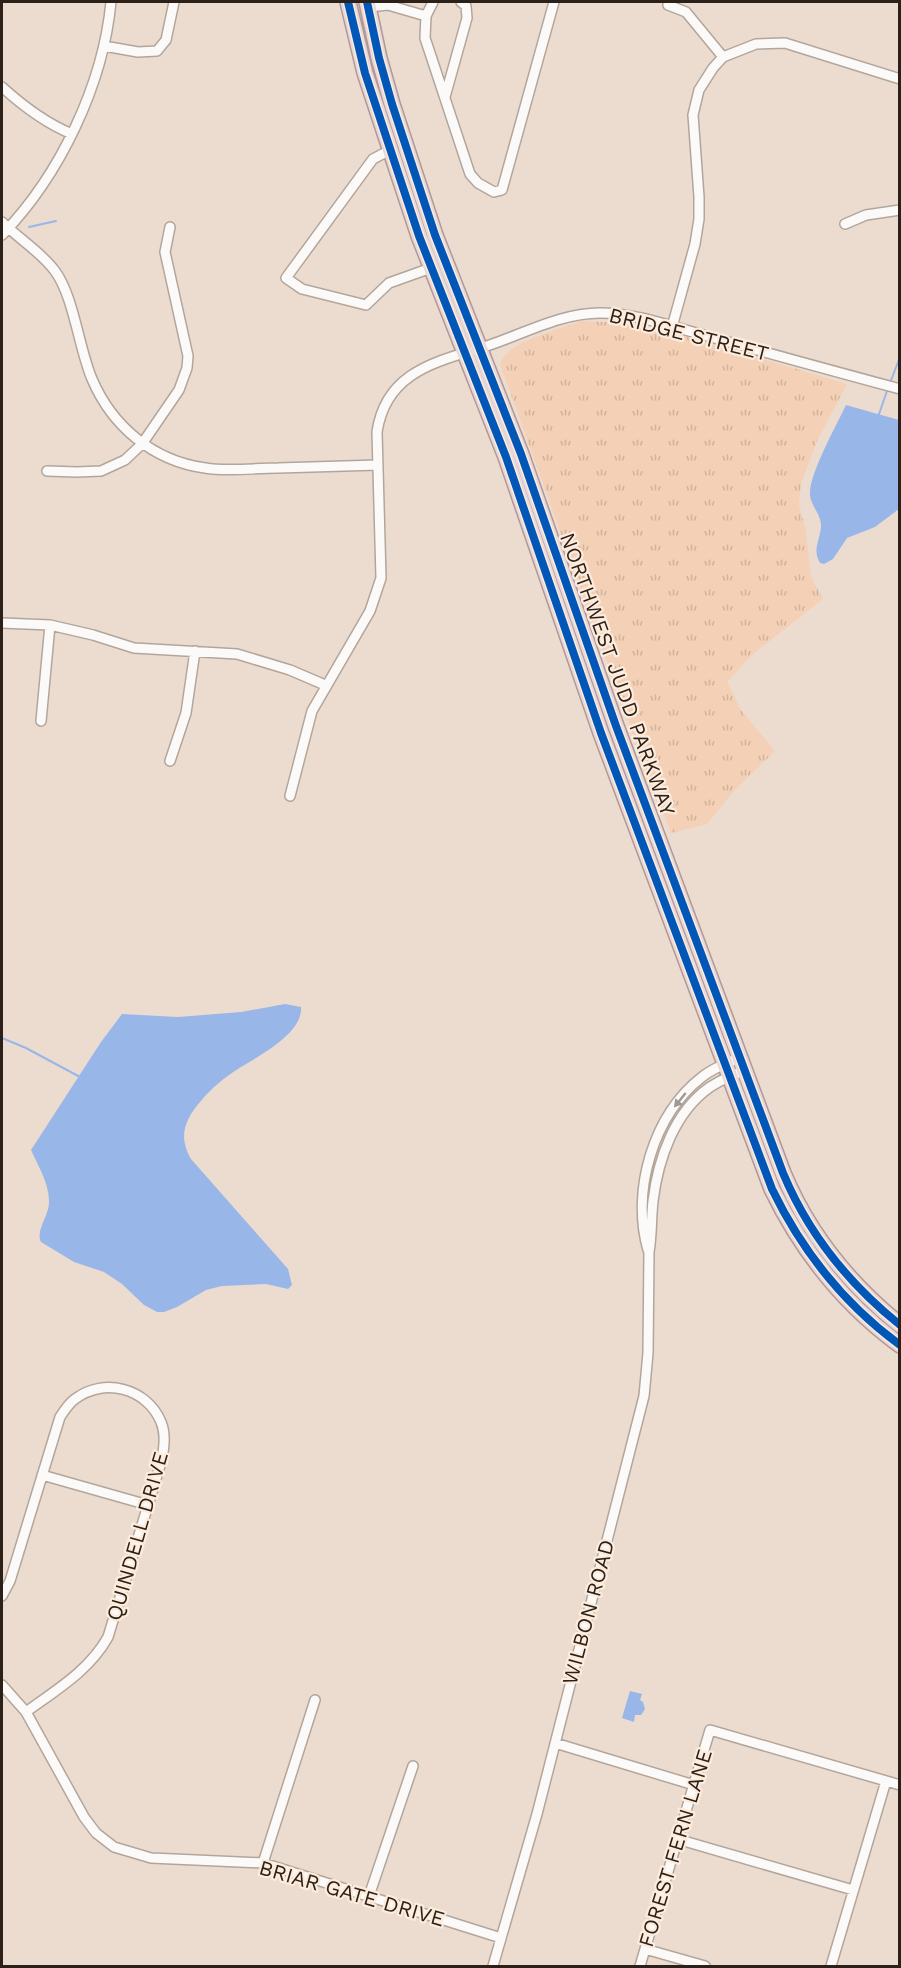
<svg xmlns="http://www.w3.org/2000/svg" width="901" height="1968" viewBox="0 0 901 1968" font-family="'Work Sans',sans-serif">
  <defs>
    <pattern id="grass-tufts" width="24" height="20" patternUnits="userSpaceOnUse" patternTransform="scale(1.5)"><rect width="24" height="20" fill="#f4d1b6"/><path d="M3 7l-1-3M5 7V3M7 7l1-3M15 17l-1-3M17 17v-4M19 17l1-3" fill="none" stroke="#d1b39c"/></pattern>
  </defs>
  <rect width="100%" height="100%" fill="#ecdcd0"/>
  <!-- grass -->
  <path fill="url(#grass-tufts)" d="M354,2H361L424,217L420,218L380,103Z
    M582,321L628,323L689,337L847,384L817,441L801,484L799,504L806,531L811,577L823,599L752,655L727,682L741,710L775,751L735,790L707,824L671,833L643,762L500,364C507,341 561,329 582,321Z
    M522,478L691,942L688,943L600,714L519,480Z"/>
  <!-- water -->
  <path fill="#99b6e9" d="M846,405L899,420V509L875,527L847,538L833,559L824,564L820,563C812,550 820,540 821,527C822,514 809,505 810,492C811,471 836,426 846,405Z
    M285,1004L301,1007C303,1037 249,1060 229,1075C215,1085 203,1097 193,1111C182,1128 181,1141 191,1159L288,1269L292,1285L288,1289L266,1284L222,1286L206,1290L177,1307L164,1312H157L144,1305L122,1284L104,1272L74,1262L41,1242C35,1230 50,1215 49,1201C49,1183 38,1166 31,1150L101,1042L122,1014L178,1017L241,1012Z
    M630,1691L642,1694L640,1700L643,1702L645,1709L641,1715H635L634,1722L622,1718Z"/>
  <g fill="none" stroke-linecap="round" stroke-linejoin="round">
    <!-- stream -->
    <path stroke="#99b6e9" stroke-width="2" d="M29,227L56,221
      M890,383L900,357
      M878,417L888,388
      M2,1038L26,1048L80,1077"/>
    <defs>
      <path id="minor" d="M668,5L686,12L723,57
        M368,7L388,5L426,16L425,38L470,174L478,183L494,192L502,190L554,2
        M426,16L433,2
        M104,46L138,52L157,51L166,40L174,2
        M2,87C23,106 45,123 72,134
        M445,97L467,18L466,6L461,2
        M390,150L373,159L286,278L302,289L366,305L389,283L431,268
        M2,222C19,239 41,252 55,271C74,297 79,349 92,379C112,426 153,461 205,468C228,472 254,468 278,468C311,467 345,466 378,465
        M845,224L866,215L900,210
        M2,235C60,175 103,85 111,2
        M672,327L695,244L699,219V197L693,115L699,90L713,68L723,57L756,44L785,43L900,79
        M47,471L77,472L101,471L125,460L142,444L179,390L187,368L188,356L165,252L170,227
        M2,623L50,625L93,635L134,648L237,654L290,670L325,685
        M41,721L50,625
        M170,761L186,713L195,651
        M290,796L312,711L370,611L381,578L377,432C385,378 426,364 474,350C515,339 556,313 600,313C637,313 675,328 711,337C774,355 837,372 900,389
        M648,1250C631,1191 653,1115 702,1077C713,1068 727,1063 739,1058
        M42,1475L148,1505
        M2,1596L10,1581L60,1417C64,1411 69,1403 75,1399C104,1377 147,1388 161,1422C166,1434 164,1447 162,1459L108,1637C89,1671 56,1690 26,1712
        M2,1685L26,1712L84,1817L96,1833L114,1847L151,1858L263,1863L501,1938
        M555,1743L694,1785
        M677,1839L853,1890
        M263,1863L315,1700
        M369,1896L413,1766
        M645,1949L705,1966
        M493,1966L537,1814L644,1396L648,1353L649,1252C652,1235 651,1218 653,1201C658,1160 674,1112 710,1087C721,1080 732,1075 744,1071
        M640,1966L710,1730L900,1785
        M831,1966L886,1781"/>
      <path id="trunk" d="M348,2L365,73L419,236L506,457L601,733L772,1189C802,1251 844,1304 900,1345
        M367,2L379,58L392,104L435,235L521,454L616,726L783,1173C808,1233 849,1284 900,1325"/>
    </defs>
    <!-- minor casing -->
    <use href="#minor" stroke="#b2a69c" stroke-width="12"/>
    <!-- trunk casing -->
    <use href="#trunk" stroke="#b29896" stroke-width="18"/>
    <!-- minor -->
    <use href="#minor" stroke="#fcfaf8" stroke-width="9"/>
    <!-- trunk -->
    <use href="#trunk" stroke="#e8d8d8" stroke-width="15"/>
    <defs>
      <path id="cycleway" d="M348,2L365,73L419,236L506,457L601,733L772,1189C802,1251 844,1304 900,1345
        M367,2L379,58L392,104L435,235L521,454L616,726L783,1173C808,1233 849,1284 900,1325"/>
    </defs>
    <!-- cycleway casing -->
    <use href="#cycleway" stroke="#fdebdc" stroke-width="11"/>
    <!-- cycleway -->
    <use href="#cycleway" stroke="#0057b8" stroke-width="8"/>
  </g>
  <!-- one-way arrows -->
  <defs><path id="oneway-solid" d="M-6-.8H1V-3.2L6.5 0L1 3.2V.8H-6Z" transform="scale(1.5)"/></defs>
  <use fill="#9e9894" href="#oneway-solid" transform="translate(680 1100) rotate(129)"/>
  <g text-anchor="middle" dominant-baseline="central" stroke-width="4.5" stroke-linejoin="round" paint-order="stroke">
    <!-- street labels -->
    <g font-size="21" fill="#2c2119" stroke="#fdebdc">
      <text transform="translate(689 334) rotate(14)">BRIDGE STREET</text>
      <text transform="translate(618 674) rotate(70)">NORTHWEST JUDD PARKWAY</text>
      <text transform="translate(137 1536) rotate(-74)">QUINDELL DRIVE</text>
      <text transform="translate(588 1612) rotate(-75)">WILBON ROAD</text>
      <text transform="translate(675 1848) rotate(-73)">FOREST FERN LANE</text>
      <text transform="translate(352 1893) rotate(16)">BRIAR GATE DRIVE</text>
    </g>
  </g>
  <!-- border -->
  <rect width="901" height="1968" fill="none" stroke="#2c2119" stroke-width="6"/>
</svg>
